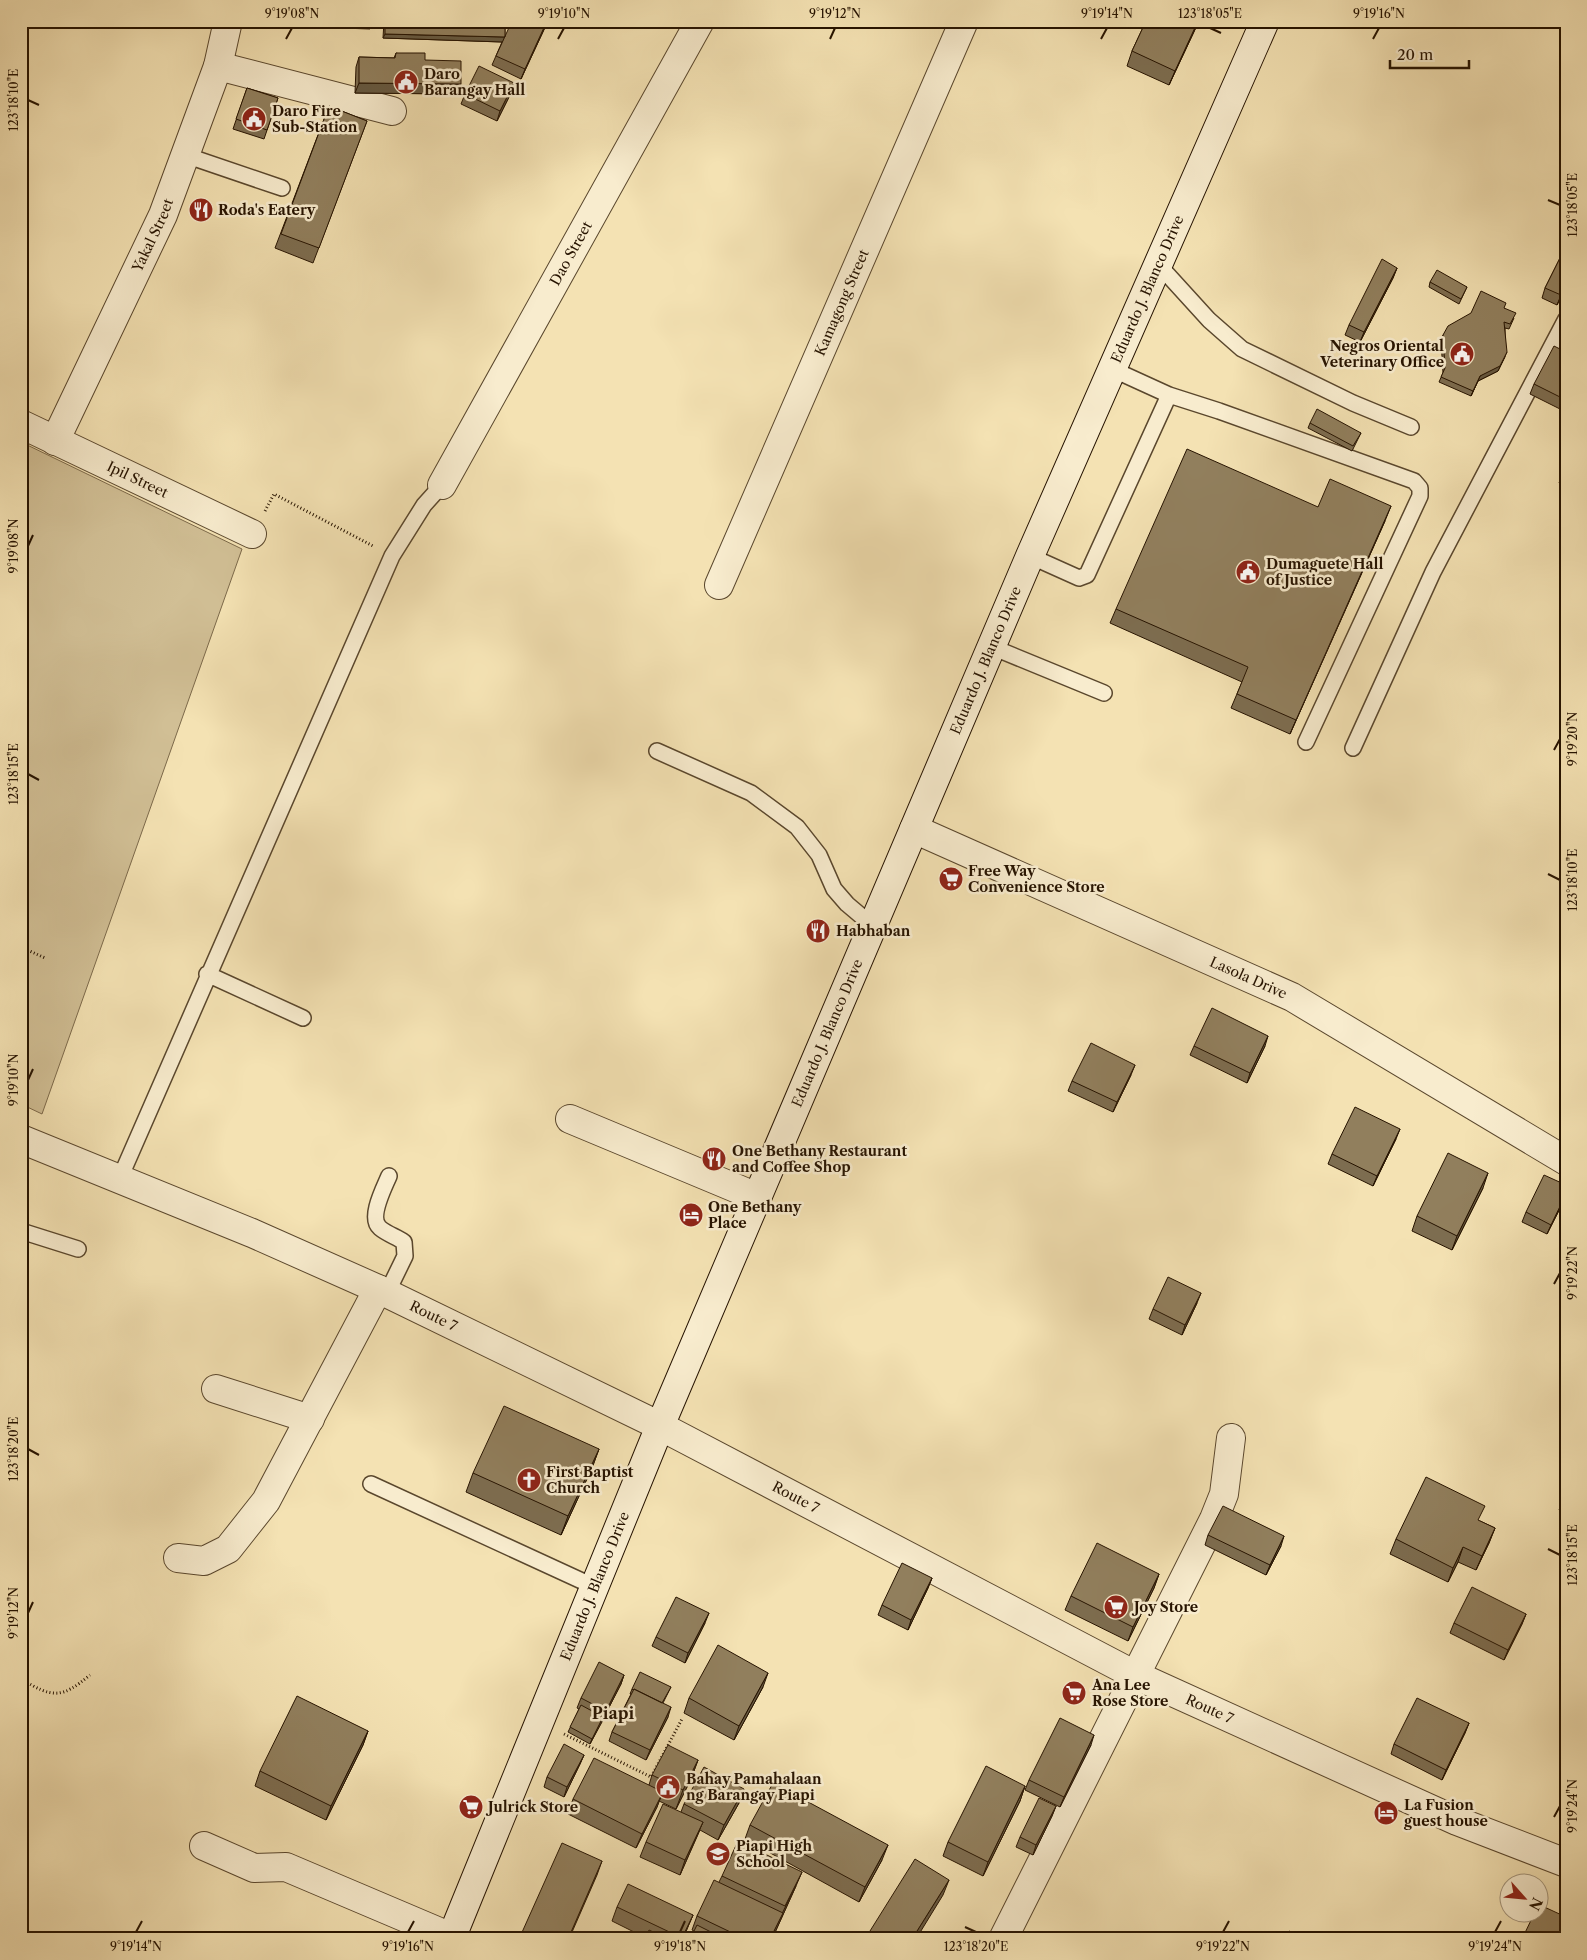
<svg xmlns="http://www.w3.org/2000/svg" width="1587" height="1960" viewBox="0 0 1587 1960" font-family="'Libre Caslon Text',serif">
  <rect width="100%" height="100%" fill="#f4e2b3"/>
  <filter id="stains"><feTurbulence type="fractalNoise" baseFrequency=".004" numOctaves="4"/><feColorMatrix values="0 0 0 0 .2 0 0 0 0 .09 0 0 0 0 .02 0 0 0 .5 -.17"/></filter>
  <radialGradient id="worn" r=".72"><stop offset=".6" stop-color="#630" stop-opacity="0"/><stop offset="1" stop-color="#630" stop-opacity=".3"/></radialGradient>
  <!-- green -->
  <path fill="#d1bf95" stroke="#7c694a" d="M21,442L242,549L42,1114L21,1104Z"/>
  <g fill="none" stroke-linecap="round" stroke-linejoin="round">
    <defs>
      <path id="service" d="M185,155L282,188
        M1158,264L1209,320L1242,349L1353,403L1411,427
        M1112,369L1169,395
        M1030,556L1079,578L1087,575L1169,395L1219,411L1414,481L1420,488V496L1306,742
        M992,647L1104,693
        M1353,748L1433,572L1566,319
        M657,751L751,793L797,827L819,855L834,889L847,904L873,926
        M207,974L303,1018
        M120,1178L392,556L424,505L442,485
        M21,1231L78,1249
        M387,1293L405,1256L404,1242C397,1237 387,1234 380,1228C368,1218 384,1188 389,1176
        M371,1484L595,1587"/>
      <g id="minor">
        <path d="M218,66L392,111"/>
        <path id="s1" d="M21,424L252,534"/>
        <path id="s2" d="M55,441L163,215L218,66L228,21"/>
        <path id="s3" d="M442,485L700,21"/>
        <path id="s4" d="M719,585L964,21"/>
        <path id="s5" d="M914,829L1292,997L1566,1161"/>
        <path d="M570,1119L757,1197"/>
        <path d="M216,1389L310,1419"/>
        <path d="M178,1558L204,1561L228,1549L266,1501L378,1289"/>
        <path d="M204,1846L254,1868L286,1867L451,1937"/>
        <path d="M1003,1939L1214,1519L1224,1494L1231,1438"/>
      </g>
      <g id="tertiary">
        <path id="s6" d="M21,1139L252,1233L378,1289L660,1426L1135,1675L1457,1821L1566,1863"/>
      </g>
      <g id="secondary">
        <path id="s7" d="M451,1939L660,1426L1030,556L1265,21"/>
      </g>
    </defs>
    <!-- service casing -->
    <use href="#service" stroke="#5a472d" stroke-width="18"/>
    <!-- minor casing -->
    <use href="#minor" stroke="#5a472d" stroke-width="30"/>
    <!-- tertiary casing -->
    <use href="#tertiary" stroke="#5a472d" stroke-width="30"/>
    <!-- secondary casing -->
    <use href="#secondary" stroke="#261300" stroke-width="30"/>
    <!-- path -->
    <path stroke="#261300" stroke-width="3" stroke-dasharray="1 2.5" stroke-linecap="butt" d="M265,511L274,494L373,546
      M21,947L45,958
      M21,1679C53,1698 61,1699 90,1675
      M564,1734L651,1777L682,1719"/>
    <!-- service -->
    <use href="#service" stroke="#f8ecce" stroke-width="15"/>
    <!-- minor -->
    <use href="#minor" stroke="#f8ecce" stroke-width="28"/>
    <!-- tertiary -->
    <use href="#tertiary" stroke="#f8ecce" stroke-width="28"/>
    <!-- secondary -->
    <use href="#secondary" stroke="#f8ecce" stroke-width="28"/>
  </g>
  <!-- wall -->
  <path fill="#7d6d50" stroke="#261300" d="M384,21H505V36L548,21L521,79L492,65L502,42L383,38Z
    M1146,21H1199L1169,85L1127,66L1132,51Z
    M396,53L425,60L457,94L355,93L356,67L359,57L394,58Z
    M247,88L278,98L264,139L233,129Z
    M511,93L497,121L461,104L465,94Z
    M329,106L367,121L313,263L275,248Z
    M1566,246V287L1557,305L1542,298L1545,288Z
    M1397,268L1393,278L1360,342L1345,335L1349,325Z
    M1430,282L1467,287L1459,304L1429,287Z
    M1504,308L1514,318L1509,329L1505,328V357L1498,371L1478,381L1471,396L1439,382L1443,373L1441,340L1443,335Z
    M1566,352V412L1530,394L1534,384Z
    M1310,423L1361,433L1352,451L1308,428Z
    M1566,465V486L1559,483Z
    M1318,507L1385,521L1290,734L1231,708L1242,682L1110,623L1116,609Z
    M1194,1046H1265L1247,1083L1190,1055Z
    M1131,1075L1113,1112L1068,1091L1072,1081Z
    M1396,1139L1373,1186L1328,1164L1332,1154Z
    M1566,1185V1196L1547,1234L1522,1222L1526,1212Z
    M1483,1188L1452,1250L1412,1231L1417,1216Z
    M1197,1303L1182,1335L1149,1319L1153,1309Z
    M1566,1349V1365L1561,1363Z
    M599,1449L592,1468L561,1535L466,1492L473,1473Z
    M1566,1494V1513L1559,1510Z
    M1480,1521L1495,1528L1489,1543L1476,1570L1458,1562L1448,1582L1390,1554L1396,1539Z
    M1208,1535L1281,1546L1266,1575L1205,1545Z
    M1159,1574L1154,1588L1128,1641L1065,1610L1071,1596Z
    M932,1578L928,1588L908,1630L878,1615L882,1605Z
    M1526,1614L1522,1624L1504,1660L1450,1633L1454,1623Z
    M705,1623L685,1663L652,1646L656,1637Z
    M624,1675L621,1684L590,1744L568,1732L579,1709L577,1708L581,1698Z
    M671,1687L663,1703L668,1717L646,1760L609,1741L612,1732L631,1694H630L632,1689Z
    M763,1687L734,1740L684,1713L689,1698Z
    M1469,1723L1465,1733L1442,1780L1391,1754L1394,1744Z
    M368,1731L363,1745L326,1820L255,1786L260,1771Z
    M1091,1745L1060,1807L1025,1790L1029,1780Z
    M584,1755L580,1764L564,1797L544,1787L547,1777Z
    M698,1760L691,1779L676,1809L659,1801L657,1807L636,1848L568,1814L573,1799L649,1785L652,1775Z
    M1025,1786L1020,1801L983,1876L943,1856L948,1842Z
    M739,1803L718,1840L700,1830L680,1875L640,1857L646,1842L681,1812L684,1804Z
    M1056,1806L1052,1816L1033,1855L1016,1847L1020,1837Z
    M750,1825L882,1860L859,1902L745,1839Z
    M722,1876L796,1886L772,1939H690L694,1931L692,1930L697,1916L719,1882Z
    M617,1907L693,1915L687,1929L683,1939H645L646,1938L612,1921Z"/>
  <!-- shaded-wall -->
  <path fill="#665941" stroke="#261300" d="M286,21L372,24L370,29L284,26Z
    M547,21H548L521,79L525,69Z
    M1198,21H1199L1169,85L1175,71Z
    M385,34L505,37L503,42L383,38Z
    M359,83L461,84L457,94L355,93Z
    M514,83L511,93L497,121L500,111Z
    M1397,268L1393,278L1360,342L1364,332Z
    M1566,285V287L1557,305L1561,295Z
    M1507,352L1498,371L1478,381L1471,396L1480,376Z
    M1391,506L1385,521L1290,734L1296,720Z
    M1268,1036L1265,1046L1247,1083L1250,1073Z
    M1135,1065L1131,1075L1113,1112L1117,1102Z
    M1400,1129L1396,1139L1373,1186L1377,1176Z
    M1488,1173L1483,1188L1452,1250L1457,1236Z
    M1566,1194V1197L1547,1234L1551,1225Z
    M1201,1293L1197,1303L1182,1335L1185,1325Z
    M599,1449L592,1468L561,1535L568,1516Z
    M1495,1528L1489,1543L1476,1570L1482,1556Z
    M1284,1536L1281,1546L1266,1575L1270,1565Z
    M1463,1547L1458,1562L1448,1582L1453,1568Z
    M1159,1574L1154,1588L1128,1641L1133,1627Z
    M932,1578L928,1588L908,1630L911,1620Z
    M709,1613L705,1623L685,1663L688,1653Z
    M1526,1614L1522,1624L1504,1660L1508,1650Z
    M768,1673L763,1687L734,1740L739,1726Z
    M624,1675L621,1684L602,1721L606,1711Z
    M671,1707L668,1717L646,1760L650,1750Z
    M603,1717L602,1722L590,1744L592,1739Z
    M1469,1723L1465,1733L1442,1780L1446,1770Z
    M368,1731L363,1745L326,1820L331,1806Z
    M1094,1735L1091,1745L1060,1807L1064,1797Z
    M584,1755L580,1764L564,1797L567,1787Z
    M698,1760L691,1779L676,1809L683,1790Z
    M1025,1786L1020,1801L983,1876L988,1862Z
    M744,1789L739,1803L718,1840L724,1825Z
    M663,1792L657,1807L636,1848L642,1834Z
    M1056,1806L1052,1816L1033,1855L1036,1845Z
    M703,1822L697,1836L680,1875L685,1860Z
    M888,1845L882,1860L859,1902L865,1887Z
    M602,1861L597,1875L569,1939H568Z
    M802,1872L796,1886L777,1928L772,1939H770Z
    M949,1880L943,1895L916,1939H912Z
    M693,1915L687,1929L683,1939H681Z"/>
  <!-- building -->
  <path fill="#917f5d" stroke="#261300" d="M286,21H372V24Z
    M385,21H505V37L385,34Z
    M512,21H547L525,69L496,56Z
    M1146,21H1198L1175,71L1132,51Z
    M396,53H425V60L461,61V84L359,83V57L395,58Z
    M479,66L514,83L500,111L465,94Z
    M247,88L278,98L267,130L236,119Z
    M329,106L367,121L319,248L281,234Z
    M1566,246V285L1561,295L1545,288Z
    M1382,259L1397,268L1364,332L1349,325Z
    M1437,270L1467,287L1461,299L1430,282Z
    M1481,291L1506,303L1504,308L1516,313L1510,324L1504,322L1507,352L1500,366L1480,376L1473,391L1441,377L1445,368L1443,335L1448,326L1471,313Z
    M1554,346L1566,352V400L1534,384Z
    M1317,409L1361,433L1353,446L1310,423Z
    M1187,449L1318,507L1330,479L1391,506L1296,720L1237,694L1248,667L1116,609Z
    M1212,1008L1268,1036L1250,1073L1194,1046Z
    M1091,1043L1135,1065L1117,1102L1072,1081Z
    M1355,1107L1400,1129L1377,1176L1332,1154Z
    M1448,1153L1488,1173L1457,1236L1417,1216Z
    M1544,1175L1566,1185V1194L1551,1225L1526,1212Z
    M1168,1277L1201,1293L1185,1325L1153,1309Z
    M504,1406L599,1449L568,1516L473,1473Z
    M1426,1477L1485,1506L1478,1520L1495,1528L1482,1556L1463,1547L1453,1568L1396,1539Z
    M1566,1494V1501L1563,1500Z
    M1223,1506L1284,1536L1270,1565L1208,1535Z
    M1097,1543L1159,1574L1133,1627L1071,1596Z
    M902,1563L932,1578L911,1620L882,1605Z
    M1472,1587L1526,1614L1508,1650L1454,1623Z
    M676,1597L709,1613L688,1653L656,1637Z
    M718,1645L768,1673L739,1726L689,1698Z
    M599,1662L624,1675L606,1711L581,1698Z
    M640,1672L671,1687L662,1703L634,1689L633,1690L632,1689Z
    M634,1689L671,1707L650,1750L612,1732Z
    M297,1696L368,1731L331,1806L260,1771Z
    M1417,1698L1469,1723L1446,1770L1394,1744Z
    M581,1705L603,1717L592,1739L570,1727Z
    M1060,1718L1094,1735L1064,1797L1029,1780Z
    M564,1744L584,1755L567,1787L547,1777Z
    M668,1745L698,1760L683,1790L652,1775Z
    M594,1758L663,1792L642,1834L573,1799Z
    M986,1766L1025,1786L988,1862L948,1842Z
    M704,1767L744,1789L724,1825L684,1804Z
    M773,1783L888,1845L865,1887L750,1825Z
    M1039,1798L1056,1806L1036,1845L1020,1837Z
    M663,1804L703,1822L685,1860L646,1842Z
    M738,1841L802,1872L785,1906L722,1876Z
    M562,1843L602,1861L568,1939H519Z
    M915,1859L949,1880L912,1939H865Z
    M714,1880L783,1913L770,1939H745L697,1916Z
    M628,1884L693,1915L682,1938L617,1907Z
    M1540,1905L1566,1917V1939H1522L1535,1912H1540Z
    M697,1925L725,1939H690Z
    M649,1930L668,1939H645Z
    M1289,1931L1305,1939H1285Z
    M352,1933L365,1939H349Z"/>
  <!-- ticks -->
  <path fill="none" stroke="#261300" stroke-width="2" d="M1210,28L1221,33M286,39L292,28M558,39L564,28M830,39L835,28M1101,39L1107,28M1373,39L1379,28M28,100L39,105M1548,200L1560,205M28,546L33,535M1554,750L1560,739M28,774L39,780M1548,874L1560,880M28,1080L33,1069M1554,1284L1560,1273M28,1449L39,1455M1548,1549L1560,1555M28,1613L33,1602M1554,1817L1560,1806M965,1927L976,1932M136,1932L142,1921M408,1932L414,1921M680,1932L685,1921M1223,1932L1229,1921M1495,1932L1501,1921"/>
  <!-- icons -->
  <defs>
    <symbol id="civic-disc" viewBox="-11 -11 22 22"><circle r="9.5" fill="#8f2418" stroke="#f8ecce"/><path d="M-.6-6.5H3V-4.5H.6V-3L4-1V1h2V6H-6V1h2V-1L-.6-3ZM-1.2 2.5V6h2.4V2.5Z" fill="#fff"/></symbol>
    <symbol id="restaurant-disc" viewBox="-11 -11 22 22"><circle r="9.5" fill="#8f2418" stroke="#f8ecce"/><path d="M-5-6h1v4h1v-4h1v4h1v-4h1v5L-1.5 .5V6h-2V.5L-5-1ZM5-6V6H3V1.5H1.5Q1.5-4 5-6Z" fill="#fff"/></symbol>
    <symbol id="supermarket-disc" viewBox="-11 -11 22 22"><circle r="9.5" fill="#8f2418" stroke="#f8ecce"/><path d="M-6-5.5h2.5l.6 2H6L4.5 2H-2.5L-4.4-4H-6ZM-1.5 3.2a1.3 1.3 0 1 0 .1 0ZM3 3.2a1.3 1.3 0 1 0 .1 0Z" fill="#fff"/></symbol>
    <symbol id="hotel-disc" viewBox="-11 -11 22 22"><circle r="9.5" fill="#8f2418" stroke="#f8ecce"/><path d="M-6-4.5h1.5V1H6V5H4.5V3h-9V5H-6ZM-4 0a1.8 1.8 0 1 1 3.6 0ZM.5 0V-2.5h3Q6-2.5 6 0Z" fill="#fff"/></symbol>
    <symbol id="church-disc" viewBox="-11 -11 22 22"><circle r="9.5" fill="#8f2418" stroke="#f8ecce"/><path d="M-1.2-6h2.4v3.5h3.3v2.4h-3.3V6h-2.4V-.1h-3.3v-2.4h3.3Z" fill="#fff"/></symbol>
    <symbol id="school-disc" viewBox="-11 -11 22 22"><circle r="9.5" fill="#8f2418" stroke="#f8ecce"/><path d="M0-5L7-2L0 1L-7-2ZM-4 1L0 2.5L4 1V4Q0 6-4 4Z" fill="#fff"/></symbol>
  </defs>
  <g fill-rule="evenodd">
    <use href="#civic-disc" x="392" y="68" width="28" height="28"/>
    <use href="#civic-disc" x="240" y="105" width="28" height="28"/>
    <use href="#restaurant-disc" x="187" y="196" width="28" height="28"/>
    <use href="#civic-disc" x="1448" y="340" width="28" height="28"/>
    <use href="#civic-disc" x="1234" y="558" width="28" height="28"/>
    <use href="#supermarket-disc" x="937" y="865" width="28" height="28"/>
    <use href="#restaurant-disc" x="804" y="917" width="28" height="28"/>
    <use href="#restaurant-disc" x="700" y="1145" width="28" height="28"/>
    <use href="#hotel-disc" x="677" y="1201" width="28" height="28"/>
    <use href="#church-disc" x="515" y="1466" width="28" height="28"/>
    <use href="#supermarket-disc" x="1102" y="1593" width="28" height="28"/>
    <use href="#supermarket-disc" x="1060" y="1679" width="28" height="28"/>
    <use href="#civic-disc" x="654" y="1773" width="28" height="28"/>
    <use href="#supermarket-disc" x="457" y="1793" width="28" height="28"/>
    <use href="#hotel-disc" x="1372" y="1799" width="28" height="28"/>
    <use href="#school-disc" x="704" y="1840" width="28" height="28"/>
  </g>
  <g text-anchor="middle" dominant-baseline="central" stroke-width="5" stroke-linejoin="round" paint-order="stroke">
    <!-- poi labels -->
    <g font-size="14" font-weight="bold" fill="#261300" stroke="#f8ecce" text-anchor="start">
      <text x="424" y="74">Daro<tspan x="424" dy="16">Barangay Hall</tspan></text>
      <text x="272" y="111">Daro Fire<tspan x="272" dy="16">Sub-Station</tspan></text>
      <text x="218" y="210">Roda's Eatery</text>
      <text x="1444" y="346" text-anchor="end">Negros Oriental<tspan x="1444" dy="16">Veterinary Office</tspan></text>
      <text x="1266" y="564">Dumaguete Hall<tspan x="1266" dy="16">of Justice</tspan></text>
      <text x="968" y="871">Free Way<tspan x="968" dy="16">Convenience Store</tspan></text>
      <text x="836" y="931">Habhaban</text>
      <text x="732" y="1151">One Bethany Restaurant<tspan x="732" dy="16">and Coffee Shop</tspan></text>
      <text x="708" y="1207">One Bethany<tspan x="708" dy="16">Place</tspan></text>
      <text x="546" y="1472">First Baptist<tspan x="546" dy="16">Church</tspan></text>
      <text x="1134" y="1607">Joy Store</text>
      <text x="1092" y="1685">Ana Lee<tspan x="1092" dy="16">Rose Store</tspan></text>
      <text x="686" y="1779">Bahay Pamahalaan<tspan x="686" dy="16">ng Barangay Piapi</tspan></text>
      <text x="1404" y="1805">La Fusion<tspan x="1404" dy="16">guest house</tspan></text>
      <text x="488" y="1807">Julrick Store</text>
      <text x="736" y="1846">Piapi High<tspan x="736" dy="16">School</tspan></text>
    </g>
    <!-- street labels -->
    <g font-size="14" fill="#261300" stroke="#f8ecce">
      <text stroke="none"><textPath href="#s2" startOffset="228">Yakal Street</textPath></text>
      <text stroke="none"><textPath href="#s3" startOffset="265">Dao Street</textPath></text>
      <text stroke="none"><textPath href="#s7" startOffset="1791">Eduardo J. Blanco Drive</textPath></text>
      <text stroke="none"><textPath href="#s4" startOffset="308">Kamagong Street</textPath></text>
      <text stroke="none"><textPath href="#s1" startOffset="129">Ipil Street</textPath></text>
      <text stroke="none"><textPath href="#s7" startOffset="1386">Eduardo J. Blanco Drive</textPath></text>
      <text stroke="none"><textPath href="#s5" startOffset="366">Lasola Drive</textPath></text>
      <text stroke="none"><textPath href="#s7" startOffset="981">Eduardo J. Blanco Drive</textPath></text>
      <text stroke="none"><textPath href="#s6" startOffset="449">Route 7</textPath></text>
      <text stroke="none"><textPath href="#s6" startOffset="854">Route 7</textPath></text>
      <text stroke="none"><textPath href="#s7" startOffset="381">Eduardo J. Blanco Drive</textPath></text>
      <text stroke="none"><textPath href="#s6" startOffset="1319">Route 7</textPath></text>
    </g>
    <!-- quarter labels -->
    <g font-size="16" font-weight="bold" fill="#261300" stroke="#f8ecce">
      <text x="613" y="1713">Piapi</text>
    </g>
  </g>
  <!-- margin -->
  <rect width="1587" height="1960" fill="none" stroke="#f4e2b3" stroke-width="55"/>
  <!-- north arrow -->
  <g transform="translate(1524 1898) rotate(117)"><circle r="24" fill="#f8ecce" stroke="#a4957c"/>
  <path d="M0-4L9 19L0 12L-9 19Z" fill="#8f2418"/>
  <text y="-8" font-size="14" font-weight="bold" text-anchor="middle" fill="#261300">N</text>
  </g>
  <!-- scale -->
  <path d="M1390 60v8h79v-8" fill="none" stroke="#261300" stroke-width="2.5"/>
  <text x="1397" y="60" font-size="15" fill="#261300" stroke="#f8ecce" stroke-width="4" paint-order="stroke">20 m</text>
  <rect x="28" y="28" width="1532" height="1904" fill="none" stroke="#261300" stroke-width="2"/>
  <g font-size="12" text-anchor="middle" fill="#261300">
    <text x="292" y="18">9°19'08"N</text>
    <text x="564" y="18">9°19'10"N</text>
    <text x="835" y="18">9°19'12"N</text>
    <text x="1107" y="18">9°19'14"N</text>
    <text x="1210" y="18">123°18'05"E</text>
    <text x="1379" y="18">9°19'16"N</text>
    <text transform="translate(14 100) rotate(-90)" y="4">123°18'10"E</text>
    <text transform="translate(1573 205) rotate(-90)" y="4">123°18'05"E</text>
    <text transform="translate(14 546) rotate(-90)" y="4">9°19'08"N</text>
    <text transform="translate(1573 739) rotate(-90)" y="4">9°19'20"N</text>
    <text transform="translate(14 774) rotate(-90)" y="4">123°18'15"E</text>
    <text transform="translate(1573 880) rotate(-90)" y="4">123°18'10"E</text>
    <text transform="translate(14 1080) rotate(-90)" y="4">9°19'10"N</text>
    <text transform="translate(1573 1273) rotate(-90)" y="4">9°19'22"N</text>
    <text transform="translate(14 1449) rotate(-90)" y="4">123°18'20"E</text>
    <text transform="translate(1573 1555) rotate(-90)" y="4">123°18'15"E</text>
    <text transform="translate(14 1613) rotate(-90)" y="4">9°19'12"N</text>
    <text transform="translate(1573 1806) rotate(-90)" y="4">9°19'24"N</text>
    <text x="136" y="1951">9°19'14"N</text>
    <text x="408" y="1951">9°19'16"N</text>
    <text x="680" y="1951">9°19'18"N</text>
    <text x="976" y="1951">123°18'20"E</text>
    <text x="1223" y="1951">9°19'22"N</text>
    <text x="1495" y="1951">9°19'24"N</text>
  </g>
  <rect width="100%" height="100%" filter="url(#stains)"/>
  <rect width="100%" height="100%" fill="url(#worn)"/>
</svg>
